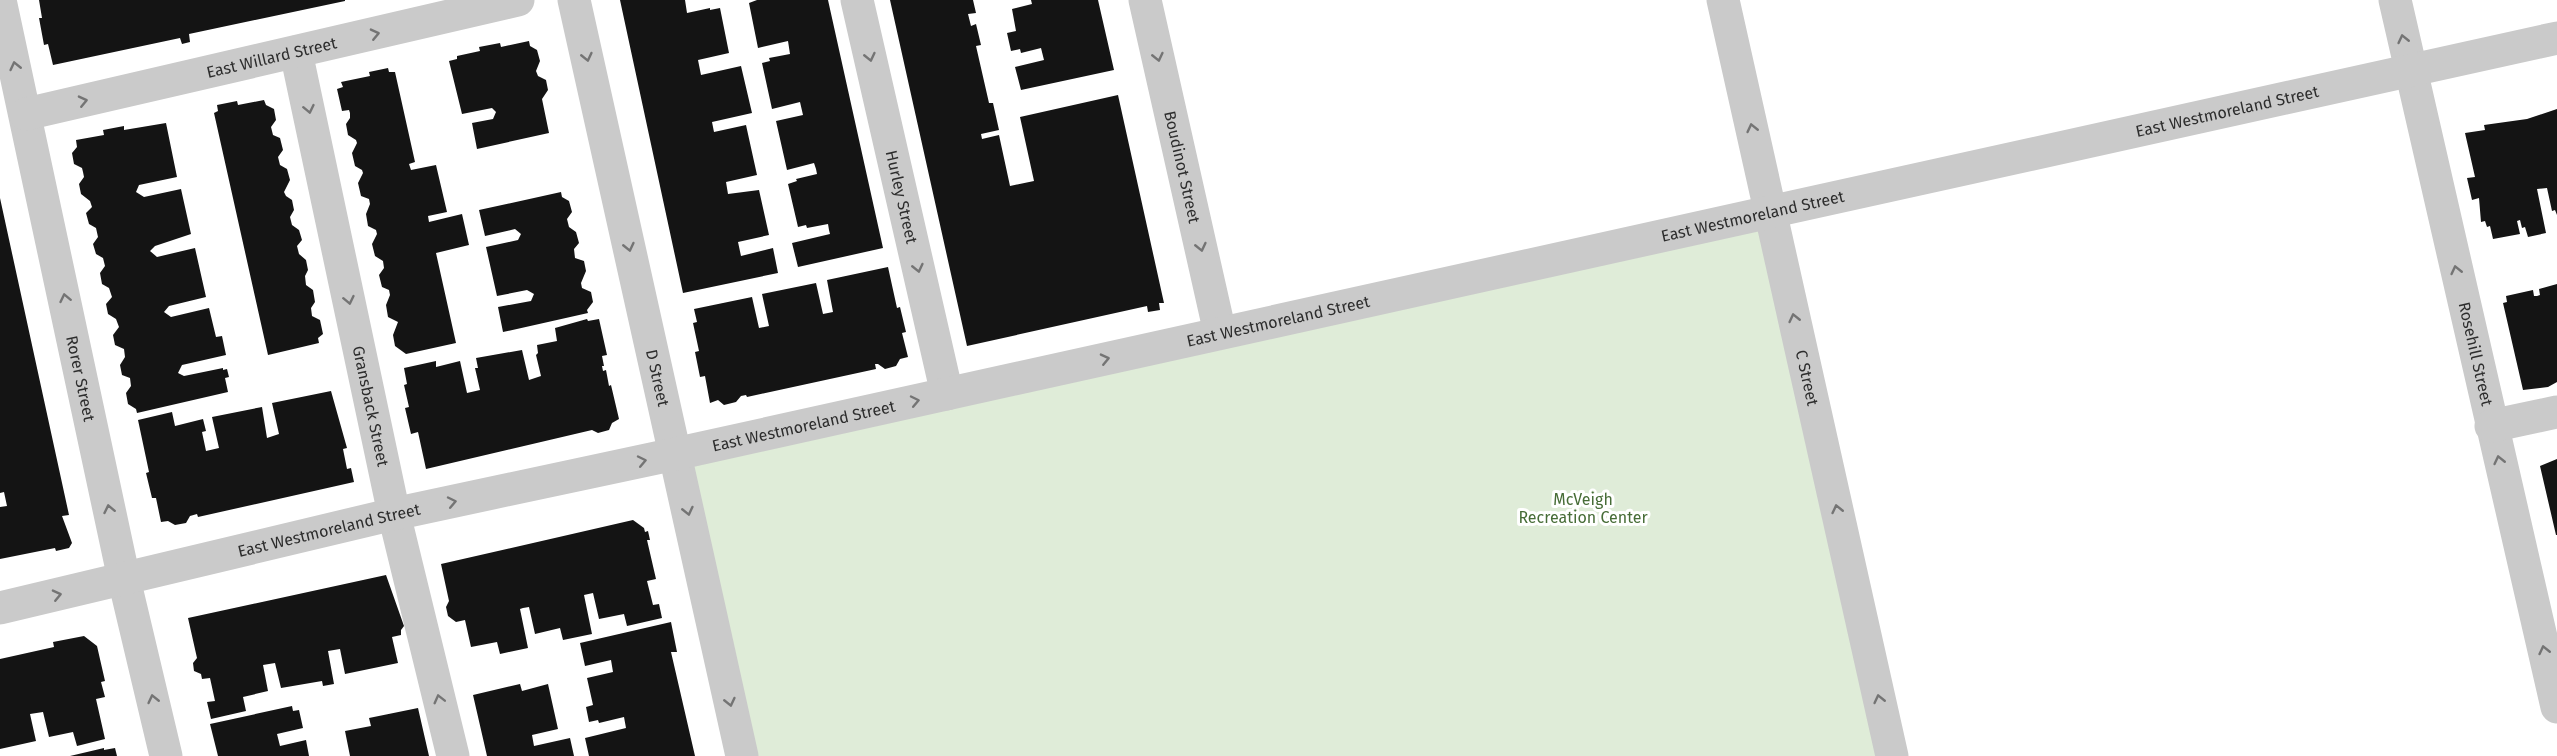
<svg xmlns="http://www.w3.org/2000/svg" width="2557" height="756" viewBox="0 0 2557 756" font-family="'Fira Sans',sans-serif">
  <rect width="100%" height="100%" fill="#fff"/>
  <!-- green -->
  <path fill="#dfecd8" d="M1771,212L1892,756H742L675,454Z"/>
  <!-- building -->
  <path fill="#141414" d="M39,0H345V1L189,34L190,42L182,44L180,38L53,65L48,44L44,45L39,18H42Z
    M620,0H685L687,13L710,8V10L720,8L729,53L698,60L701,75L741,66L752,113L712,122L714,132L746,125L757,175L726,182L728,194L759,190L769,235L738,242L741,256L773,248L778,273L683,293Z
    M757,0H828L883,248L798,267L792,243L830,234L829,230L828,224L807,228L806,225L798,227L788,184L797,181L796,179L817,174L816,169L814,163L787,170L776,121L803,115L800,102L772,109L762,63L770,61L769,58L790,54L788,41L758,48L749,3Z
    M890,0H973L976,13L968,14L971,26L976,24L981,45L976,46L989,103H993L999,130L981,134L982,139L999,135L1010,186L1034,181L1020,117L1118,95L1164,303H1159L1160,310L1148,312L1147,306L967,346Z
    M1031,0H1098L1114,70L1021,90L1015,67L1044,60L1041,48L1021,53L1020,49L1011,51L1007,33L1016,31L1012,9L1032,4Z
    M529,41L530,46L537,50L540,61L536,71L538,76L546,80L548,90L542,99L549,133L477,149L472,123L493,119L496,112L492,108L462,114L449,61L457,59V56L480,51L479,47L500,43L501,47Z
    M388,68L389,72H395L415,162L409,164L411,170L436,165L447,212L428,216L429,222L462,214L469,245L436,253L456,343L406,354L395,346L393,335L398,322L388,317L386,305L390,295L389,290L382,287L379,275L384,268L383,261L375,256L372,244L377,234L376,230L368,226L366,214L370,204L369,199L361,196L358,183L363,173L362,170L355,166L352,153L357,143L356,140L348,135L346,124L350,118V113L349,110L342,111L337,89L343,87L341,82L370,76L369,72Z
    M264,100L266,105L274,109L276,120L271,127L273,135L280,138L283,150L278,157L280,165L287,169L290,180L284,192L286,196L292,200L294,210L290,217L292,225L299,230L302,240L297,246L299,254L306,260L308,270L305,276L306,285L313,290L315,302L311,308L312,316L320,320L323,334L318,338L319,343L268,355L214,113L218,111L217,105L237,101L238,105Z
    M2557,109V215L2555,210L2552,211L2547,188L2537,189L2546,233L2528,237L2525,227L2522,228L2520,220L2517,221L2520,234L2493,239L2490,226L2487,227L2485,221L2481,222L2479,198L2472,200L2467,178L2475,177L2465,133L2485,130L2484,125L2527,119Z
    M166,123L177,177L139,185L136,192L144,197L181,189L191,234L155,246L150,251L157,257L195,248L206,297L169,306L164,312L171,317L209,308L216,337L222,336L226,355L182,365L178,373L184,376L223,368V370L227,369L229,377L225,378L228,392L137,413L136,409L128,404L126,393L131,386L130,378L122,375L120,365L125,357L124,349L115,345L113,335L119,327L116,319L108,314L106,304L112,297L109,288L102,284L100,273L105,266L103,258L96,254L93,244L98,237L96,228L89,224L86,213L92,207L90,201L81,194L79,184L84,177L83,172L82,168L74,164L72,153L77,147L76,140L104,135L103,130L124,126V130Z
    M561,192L562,197L569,201L572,212L567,219L569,227L576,232L579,243L574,249L575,258L584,261L586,271L581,283L582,288L591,292L593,302L587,310L588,313L503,332L498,307L531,301L534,294L527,290L497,296L486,247L518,240L521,234L515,229L485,236L479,210Z
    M0,198L69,515L62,516L72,543L69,548L56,551L55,548L0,559V507L7,506L4,492L0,493Z
    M888,267L897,308L900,307L906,332L902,333L908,357L900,359L896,366L885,369L878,364H875L876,369L747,397L746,395L741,396L736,402L724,405L718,400L710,403L705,376L700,377L695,352L699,351L693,323L697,322L694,309L752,297L759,328L769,326L762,294L816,283L823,314L833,312L827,280Z
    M2557,284V382L2548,387L2523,390L2503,303L2507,302L2506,296L2533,290L2534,296H2537L2540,295L2539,289Z
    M587,319L588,321L599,319L607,355L602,356L604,366H602L603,371L606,370L609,386L611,385L619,419L612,423L609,430L598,433L592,430L426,469L418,432L411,434L405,408L409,407L404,385L407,384L404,368L436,361V367L460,361L467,393L480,390L475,368H478L476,358L522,350L529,380L541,376L536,355L538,353L537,345L557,341L555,328Z
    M331,391L347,448L343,449L347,469L351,468L354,482L198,517L197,514L190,516L186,523L175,525L168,521L161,522L156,498H152L146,473L149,472L138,420L172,412L175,426L203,419L206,431L202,432L206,451L219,448L212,417L262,407L267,438L279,434L272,403Z
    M2557,459V535H2556L2540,466Z
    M633,520L644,528L645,532L648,531L650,540H647L656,579L647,581L653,605L659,604L662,618L627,626L624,614L599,619L593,593L584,595L592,634L563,640L560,628L535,634L529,607L523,608L520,609L528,648L500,654L497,642L471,647L465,620L456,622L448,616L446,607L449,601L441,564Z
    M386,575L404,626L401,630V635L392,637L398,663L345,674L340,649L328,651L334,684L323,686L322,681L281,688L275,663L263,665L268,691L243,697L246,711L211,719L207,702L215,701L210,678L202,679L201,674L194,671L193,663L197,658L188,618Z
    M671,622L677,652H671L695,756H589L585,738L626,728L624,717L599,723L598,720L589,722L586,707L593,705L587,678L613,672L611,660L585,666L580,643Z
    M84,636L97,646L105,681L101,682L105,697L96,699L105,739L77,746L73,732L49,737L43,712L30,714L36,741L0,749V659L54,647L53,642Z
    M520,684L522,691L548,684L558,729L532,735L534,746L570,738L574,756H487L473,695Z
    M292,706L293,711L299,710L303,728L277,734L280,746L306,740L309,756H218L210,724Z
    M418,708L429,756H350L345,731L371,726L369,718Z
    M104,748V750L115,748L117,756H70Z"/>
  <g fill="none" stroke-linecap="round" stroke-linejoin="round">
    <!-- minor -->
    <g stroke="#cacaca" stroke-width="33">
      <path id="s1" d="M0,0L124,579L166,756"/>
      <path id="s2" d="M574,0L742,756"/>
      <path id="s3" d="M857,0L947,394"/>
      <path id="s4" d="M1145,0L1220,333"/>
      <path id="s5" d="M1723,0L1892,756"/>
      <path id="s6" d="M2395,0L2557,707"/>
      <path id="s7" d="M296,52L394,514L453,756"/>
      <path id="s8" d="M26,114L518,0"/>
      <path d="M2491,426L2557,412"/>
      <path id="s9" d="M0,608L394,514L675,454L2557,38"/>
    </g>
  </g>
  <!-- one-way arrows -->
  <defs><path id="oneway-chevron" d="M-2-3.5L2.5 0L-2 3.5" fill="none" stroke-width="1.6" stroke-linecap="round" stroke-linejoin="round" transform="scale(1.5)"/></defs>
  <g stroke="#747474">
    <use href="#oneway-chevron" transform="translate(375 34) rotate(-13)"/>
    <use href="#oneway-chevron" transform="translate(2403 39) rotate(-103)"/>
    <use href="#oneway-chevron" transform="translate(587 57) rotate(77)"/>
    <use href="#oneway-chevron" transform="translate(870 57) rotate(77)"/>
    <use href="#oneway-chevron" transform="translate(1158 57) rotate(77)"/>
    <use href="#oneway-chevron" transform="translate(15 66) rotate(-103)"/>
    <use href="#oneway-chevron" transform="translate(83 101) rotate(-13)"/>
    <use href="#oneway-chevron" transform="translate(309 109) rotate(78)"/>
    <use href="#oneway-chevron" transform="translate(1752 128) rotate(-103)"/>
    <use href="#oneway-chevron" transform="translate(629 247) rotate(77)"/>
    <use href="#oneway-chevron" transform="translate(1201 247) rotate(77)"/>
    <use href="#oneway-chevron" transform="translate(918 268) rotate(77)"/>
    <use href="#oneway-chevron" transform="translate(2456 270) rotate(-103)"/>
    <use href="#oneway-chevron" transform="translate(65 298) rotate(-102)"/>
    <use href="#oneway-chevron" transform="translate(349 300) rotate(78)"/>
    <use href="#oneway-chevron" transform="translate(1794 318) rotate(-103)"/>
    <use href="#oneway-chevron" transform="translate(1105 359) rotate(-13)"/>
    <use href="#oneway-chevron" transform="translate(915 401) rotate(-12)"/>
    <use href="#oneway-chevron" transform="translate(2499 460) rotate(-103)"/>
    <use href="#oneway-chevron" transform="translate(642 461) rotate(-12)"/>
    <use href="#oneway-chevron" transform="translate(452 502) rotate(-12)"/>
    <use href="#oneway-chevron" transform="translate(109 509) rotate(-102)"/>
    <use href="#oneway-chevron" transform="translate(1837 509) rotate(-103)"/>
    <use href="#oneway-chevron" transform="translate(688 511) rotate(77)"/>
    <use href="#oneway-chevron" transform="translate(57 595) rotate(-13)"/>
    <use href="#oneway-chevron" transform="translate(2544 650) rotate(-103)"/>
    <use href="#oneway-chevron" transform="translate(153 699) rotate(-103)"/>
    <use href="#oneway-chevron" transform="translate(439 699) rotate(-104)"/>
    <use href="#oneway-chevron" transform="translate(1879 699) rotate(-103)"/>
    <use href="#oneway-chevron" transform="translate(730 702) rotate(77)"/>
  </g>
  <g text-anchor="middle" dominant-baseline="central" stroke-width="6" stroke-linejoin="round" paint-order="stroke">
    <!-- street labels -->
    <g font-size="16" fill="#2d2d2d" stroke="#fff">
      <text stroke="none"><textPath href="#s8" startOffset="252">East Willard Street</textPath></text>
      <text stroke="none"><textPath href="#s9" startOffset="2282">East Westmoreland Street</textPath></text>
      <text stroke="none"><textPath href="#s4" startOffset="171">Boudinot Street</textPath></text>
      <text stroke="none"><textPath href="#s3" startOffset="202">Hurley Street</textPath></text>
      <text stroke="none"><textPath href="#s9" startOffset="1796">East Westmoreland Street</textPath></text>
      <text stroke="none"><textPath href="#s9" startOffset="1310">East Westmoreland Street</textPath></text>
      <text stroke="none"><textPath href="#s6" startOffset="363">Rosehill Street</textPath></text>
      <text stroke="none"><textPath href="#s1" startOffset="387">Rorer Street</textPath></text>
      <text stroke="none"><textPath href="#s2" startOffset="387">D Street</textPath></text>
      <text stroke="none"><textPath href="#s5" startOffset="387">C Street</textPath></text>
      <text stroke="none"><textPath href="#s7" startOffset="362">Gransback Street</textPath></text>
      <text stroke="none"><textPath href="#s9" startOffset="824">East Westmoreland Street</textPath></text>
      <text stroke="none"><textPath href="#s9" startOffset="338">East Westmoreland Street</textPath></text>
    </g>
    <!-- park labels -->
    <g font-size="16" fill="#466c36" stroke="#fff">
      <text x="1583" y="499">McVeigh<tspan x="1583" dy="18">Recreation Center</tspan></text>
    </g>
  </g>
</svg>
